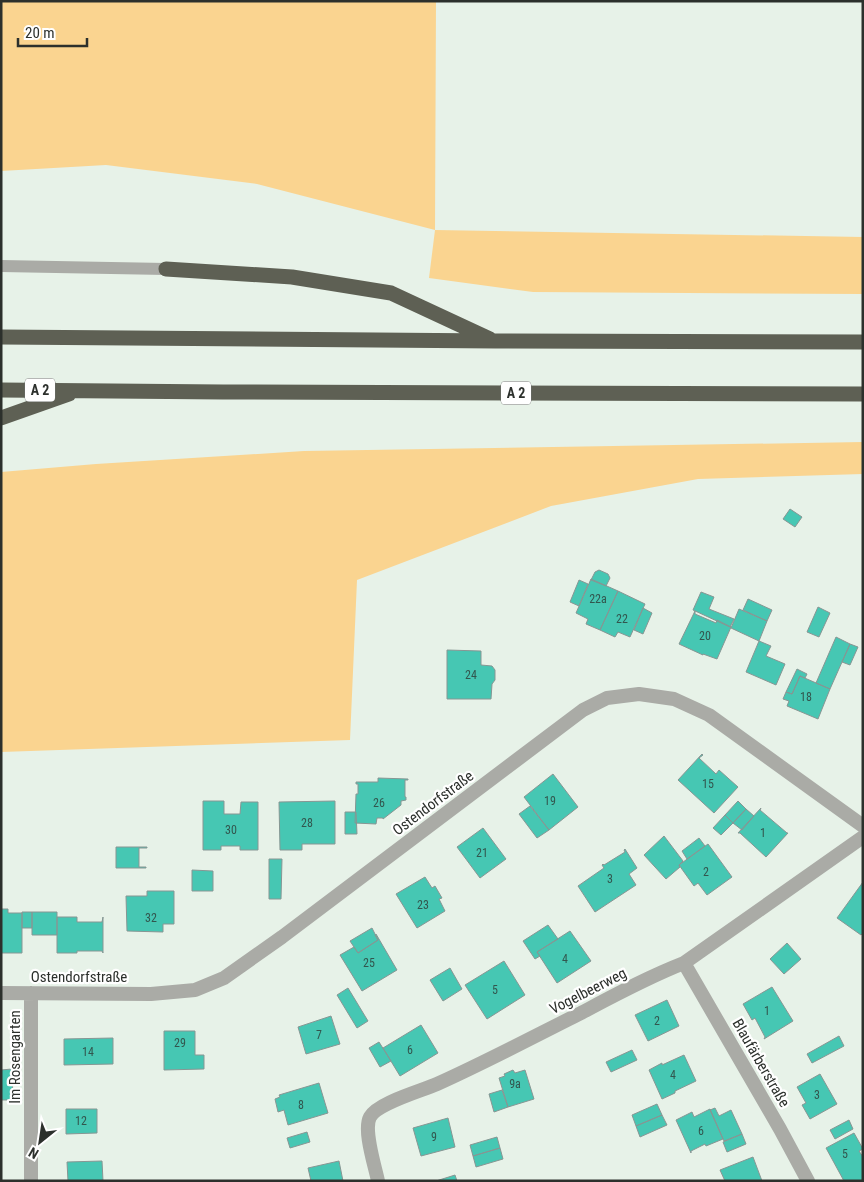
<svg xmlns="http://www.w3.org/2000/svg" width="864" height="1182" viewBox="0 0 864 1182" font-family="'Roboto Condensed',sans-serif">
  <rect width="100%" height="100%" fill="#e7f2e8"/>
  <!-- green -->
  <path fill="#fad490" d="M1,1H436L435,230L863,237V294L533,292L429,278L435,230L257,184L106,165L1,171Z
    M863,442V474L698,479L551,506L357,580L350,740L1,752V472L96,464L304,451Z"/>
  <!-- building -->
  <path fill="#46c7b3" stroke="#879693" d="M790,509L802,517L795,527L783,519Z
    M599,570L608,574L610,578L606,586L591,580L595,572Z
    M591,579L618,591L600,630L586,624L588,619L576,613Z
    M579,580L588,584L579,606L570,602Z
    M618,591L645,604L630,637L618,632L615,637L600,630Z
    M701,592L714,597L709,609L734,619L730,627L693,610Z
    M748,599L772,610L767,621L743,610Z
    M818,607L830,613L819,637L807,632Z
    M643,608L652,613L643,634L634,630Z
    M739,609L767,621L759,641L731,628Z
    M695,611V614L716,623L717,620L731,627L717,659L703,654V655L679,644Z
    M836,637L850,644L830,689L816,683Z
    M759,641L771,646L766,656L785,664L776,685L746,672Z
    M850,644L858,647L850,665L842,662Z
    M447,650L481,651V665L492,666L495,670V680L492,684L491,699H447Z
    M797,669L807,674L805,678L800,676L792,694L786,692Z
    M800,676L830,689L818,719L787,706L789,701L783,699L786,692L792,694Z
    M702,754L703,755L699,758L716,774L719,770L738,787L714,813L678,780Z
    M553,774L578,807L549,830L524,797Z
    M378,778L408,779V780H405V797H406V800L401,801V805L383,819V818H377L376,824L355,823L356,794H358V784H356V782H378Z
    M203,801H224V814H240L241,802H258V850H240V846H221V850H203Z
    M335,801V844H302V850H280L279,802Z
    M738,801L746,809L733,823L725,815Z
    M530,806L549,830L537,838L519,814Z
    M761,808L760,810L787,833H788L766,857L740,833H738Z
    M746,809L754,816L742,830L733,823Z
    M345,812H356L357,834H345Z
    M725,815L733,823L721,835L713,828Z
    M483,828L506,859L480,878L457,847Z
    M664,836L683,861L679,865L680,867L666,879L644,855Z
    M699,838L705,846L687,859L682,851Z
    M708,844L732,877L707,895L698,883L694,886L679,865Z
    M116,847H147V848H139V867H146V868H116Z
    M625,849L637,868L629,874L636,885L595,912L578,886L604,868L602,865L603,864L604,865L625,852L624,850Z
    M269,859H282L281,899H269Z
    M192,870L213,871V891H192Z
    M425,877L432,888L435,886L442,898L439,899L445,911L417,928L396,894Z
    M863,882V933L861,935L837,918Z
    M147,891H174V924H163V932L127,931L126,896H147Z
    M1,909H8V913H22V953H1Z
    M22,912H32V928H22Z
    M32,912H57V935H32Z
    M57,917H77V922H102L103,917V953L102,951H77V953H57Z
    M548,925L558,939L537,952L540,956L535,959L523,941Z
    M372,928L378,940L358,953L350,941Z
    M570,931L591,961L557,983L537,952Z
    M376,934L397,970L362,991L340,955L354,947L358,953L378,940L375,935Z
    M787,943L801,959L784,974L770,959Z
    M504,961L525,995L487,1019L465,985Z
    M450,968L462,989L443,1001L430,980Z
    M772,987L793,1021L764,1039L765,1037L755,1018L752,1020L743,1004Z
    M348,988L368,1021L357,1028L337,995Z
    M667,1000L679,1026L648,1041L635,1015Z
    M331,1016L340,1044L306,1054L298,1027Z
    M421,1025L438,1053L400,1076L383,1048Z
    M164,1031H195V1055H204V1069L164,1070Z
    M839,1036L844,1046L812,1063L807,1054Z
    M113,1038V1064L64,1065V1039Z
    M379,1042L391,1061L380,1067L369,1048Z
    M632,1050L637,1060L611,1072L606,1062Z
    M684,1055L696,1081L675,1091V1093L662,1099L649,1070L662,1063V1065Z
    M12,1069L13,1100H1V1070Z
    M513,1070L515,1073L525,1070L534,1099L508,1107L499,1078L505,1076L504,1074Z
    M820,1074L837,1104L810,1119L802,1105L806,1103L797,1087Z
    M319,1083L328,1113L288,1125L284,1110L278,1112L275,1099L280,1097L279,1095Z
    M502,1090L508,1107L494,1112L489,1094Z
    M657,1104L662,1115L636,1126L632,1115Z
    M715,1108L719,1116L731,1110L742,1134L724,1141L710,1110Z
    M66,1109H97V1133L66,1134Z
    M710,1109L723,1139L706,1146L705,1144L691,1151V1153L676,1120L692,1112L694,1117Z
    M662,1115L667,1125L640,1137L636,1126Z
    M448,1118L455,1147L421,1156L413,1128Z
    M849,1120L853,1129L835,1139L830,1130Z
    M307,1132L310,1142L290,1148L287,1138Z
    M854,1133L863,1149L859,1151L863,1157V1181H844L826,1148Z
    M742,1134L746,1144L727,1152L723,1142Z
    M497,1137L500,1148L473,1156L470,1145Z
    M500,1148L503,1159L476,1167L473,1156Z
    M753,1157L762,1181H725L720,1170Z
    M102,1161L103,1181H68L67,1162Z
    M339,1161L343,1181H311L308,1168Z
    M455,1175L457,1181H436Z"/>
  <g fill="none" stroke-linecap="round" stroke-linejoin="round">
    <!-- service -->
    <path stroke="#aaaba6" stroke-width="12" d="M1,266L166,269"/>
    <!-- minor -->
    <path stroke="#aaaba6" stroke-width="14" d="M684,963L780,1129L808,1181
      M1,993L151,994L195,990L224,978L282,937L583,710L607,698L639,694L674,699L709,715L863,826
      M31,993V1181
      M378,1181C375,1166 363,1130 370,1117C377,1103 421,1091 437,1084C486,1062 533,1037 581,1013C615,995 648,977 684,963L863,837"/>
    <!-- motorway -->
    <path stroke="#5e6054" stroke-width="15" d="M166,269L292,277L391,293L490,339
      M1,337L496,341L863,342
      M1,390L223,392L863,394
      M1,418L69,394"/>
  </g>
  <g text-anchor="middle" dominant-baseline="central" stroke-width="4.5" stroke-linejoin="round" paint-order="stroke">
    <!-- number labels -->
    <g font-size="12" fill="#32564e">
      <text x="598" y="599">22a</text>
      <text x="622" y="619">22</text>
      <text x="705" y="636">20</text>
      <text x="471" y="675">24</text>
      <text x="806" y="697">18</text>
      <text x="708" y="784">15</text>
      <text x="550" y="801">19</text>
      <text x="379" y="803">26</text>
      <text x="307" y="823">28</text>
      <text x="231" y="830">30</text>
      <text x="763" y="833">1</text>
      <text x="482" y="853">21</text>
      <text x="706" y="872">2</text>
      <text x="610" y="879">3</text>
      <text x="423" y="905">23</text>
      <text x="151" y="918">32</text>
      <text x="565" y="959">4</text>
      <text x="369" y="963">25</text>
      <text x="495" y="990">5</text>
      <text x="767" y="1011">1</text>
      <text x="657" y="1021">2</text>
      <text x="319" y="1035">7</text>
      <text x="180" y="1043">29</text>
      <text x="410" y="1050">6</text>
      <text x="88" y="1052">14</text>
      <text x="673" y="1075">4</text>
      <text x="515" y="1084">9a</text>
      <text x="817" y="1095">3</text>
      <text x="301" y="1105">8</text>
      <text x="81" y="1121">12</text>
      <text x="701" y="1131">6</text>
      <text x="434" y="1137">9</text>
      <text x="845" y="1154">5</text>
    </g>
    <!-- shield labels -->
    <g fill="#fff" stroke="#6b6e6b" stroke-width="1">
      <rect x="25" y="378.5" width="30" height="23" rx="4"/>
      <rect x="501" y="381.5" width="30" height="23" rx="4"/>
    </g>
    <g font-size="14" font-weight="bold" fill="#2c302c">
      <text x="40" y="390">A 2</text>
      <text x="516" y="393">A 2</text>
    </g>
    <!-- street labels -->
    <g font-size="15" fill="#2c302c" stroke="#fff">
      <text transform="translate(433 803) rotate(-37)">Ostendorfstraße</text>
      <text x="79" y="977">Ostendorfstraße</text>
      <text transform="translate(588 991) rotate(-27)">Vogelbeerweg</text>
      <text transform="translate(15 1057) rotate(-90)">Im Rosengarten</text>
      <text transform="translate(761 1063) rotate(60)">Blaufärberstraße</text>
    </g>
  </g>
  <!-- border -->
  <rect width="864" height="1182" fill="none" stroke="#2c302c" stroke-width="5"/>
  <!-- north arrow -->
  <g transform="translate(40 1142) rotate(210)" stroke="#ffffff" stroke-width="4" paint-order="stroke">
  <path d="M0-4L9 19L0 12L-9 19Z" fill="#2c302c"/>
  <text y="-8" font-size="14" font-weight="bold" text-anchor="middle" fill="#2c302c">N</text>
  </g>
  <!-- scale -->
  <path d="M18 38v8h69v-8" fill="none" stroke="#2c302c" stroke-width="2.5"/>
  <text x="25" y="38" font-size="15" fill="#2c302c" stroke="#ffffff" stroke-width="4" paint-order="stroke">20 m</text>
</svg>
